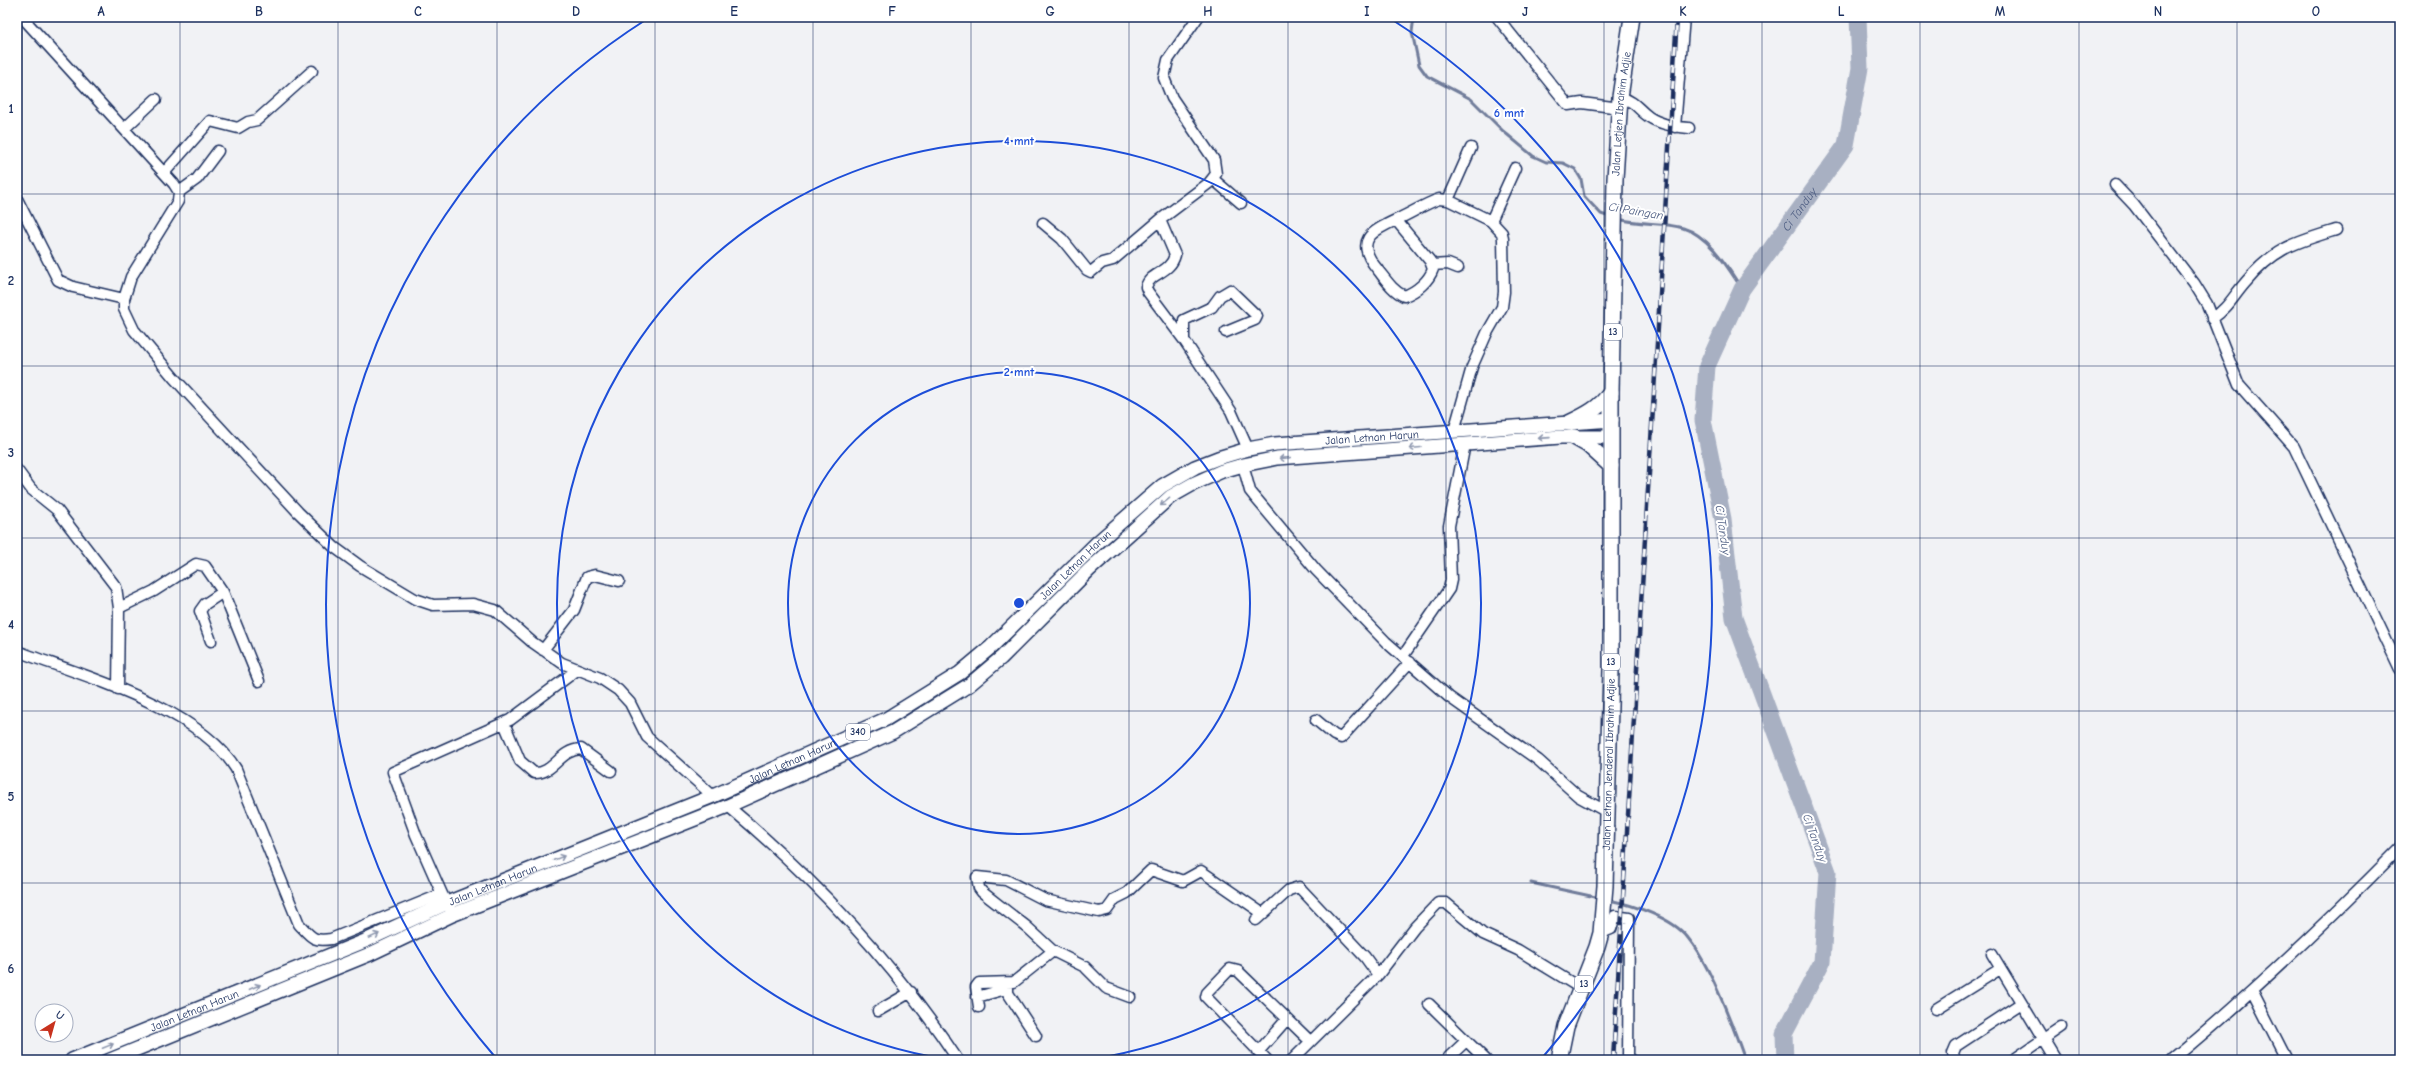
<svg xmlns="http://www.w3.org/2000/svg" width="2417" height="1077" viewBox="0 0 2417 1077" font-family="'Comic Neue',sans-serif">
  <rect width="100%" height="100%" fill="#f1f2f5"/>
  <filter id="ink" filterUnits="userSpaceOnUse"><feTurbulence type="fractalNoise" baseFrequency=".025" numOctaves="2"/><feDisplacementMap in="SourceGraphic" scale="8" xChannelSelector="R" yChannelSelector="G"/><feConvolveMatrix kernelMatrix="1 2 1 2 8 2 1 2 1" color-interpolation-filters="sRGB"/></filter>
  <g filter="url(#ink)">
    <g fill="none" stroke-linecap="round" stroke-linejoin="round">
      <!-- stream -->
      <path stroke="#707c9a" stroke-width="3" d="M1414,17L1412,32L1419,65L1427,76L1471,99L1503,131L1533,156L1546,162L1563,163L1575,169L1581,179L1584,196L1601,214L1610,217
        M1619,219C1640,225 1663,222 1683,228C1710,236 1728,268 1742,289
        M1531,883L1600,898
        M1609,900C1633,905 1673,918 1688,938C1710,965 1733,1026 1745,1060"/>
      <!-- river -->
      <path stroke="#a8b0c2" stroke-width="17" id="s1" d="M1785,1060L1784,1034L1822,962L1828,872L1734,618L1723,519L1703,420L1707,366L1742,289L1846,145L1860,68L1858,17"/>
      <defs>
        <path id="minor" d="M22,17L174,184L179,192L178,201L131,277L124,299V309L134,330L174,378L298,512L334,547L360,566L415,599L433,605L473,604L495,610L532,642L562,663L600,678L618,690L630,703L647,737L713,796
          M1198,17L1168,60L1164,78L1172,98L1214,160L1216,174L1209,183L1160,220L1175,255C1170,274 1150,272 1146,287L1148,292L1184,340L1231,411L1248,449
          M1497,17L1568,105L1582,103L1620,108
          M1620,97C1638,103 1636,108 1649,117C1661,125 1675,127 1689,128
          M1675,127L1684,17
          M124,129L156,99
          M164,173L210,121L238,128L248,122L257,120L312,71
          M1213,179L1241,203
          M2115,185L2134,205L2194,283L2207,304L2239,385L2294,447L2400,669
          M179,192L197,179L218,151
          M17,199L58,280L73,287L124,299
          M1448,200L1471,148
          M1396,220L1430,261L1433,269C1429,281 1416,292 1404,296C1393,291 1386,280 1378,270C1352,239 1373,231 1400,218C1413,212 1425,204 1439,199L1448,200L1491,221L1502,233L1503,239L1504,292L1502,307L1487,333L1472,367L1454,431
          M1491,221L1515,168
          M1043,223L1062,239L1087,270L1091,272L1102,263L1113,260L1160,220
          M1432,265L1448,264L1458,268
          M2212,319C2229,307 2232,298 2245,283C2274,248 2294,243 2336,230
          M1184,340V320L1212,307L1220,296L1230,290L1257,316L1255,320L1226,332
          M1243,465L1250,491L1254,496L1316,570L1386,642L1449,697L1538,760L1578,796L1609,813
          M17,470L31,489L57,510L116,587L119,608L118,689
          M119,608L154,591L196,564L205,566L223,592L259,681
          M211,641L200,611L205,604L223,592
          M543,650L574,610L587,577L595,575L619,581
          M17,651C83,676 198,707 236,769L299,924C311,937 313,942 331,939L442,894L450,909
          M1403,656L1449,589L1451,580L1449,526L1465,444
          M1316,720L1334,735L1341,738L1410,662
          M504,723L520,761L534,773C554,774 559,750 581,749L611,771
          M728,806C817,881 894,963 958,1060
          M442,894L416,835L393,772L510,720L577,670
          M1256,920L1289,890L1299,887L1365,957L1378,975
          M1601,933L1611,929L1615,916L1629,918L1628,1060
          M1992,954L2056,1060
          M1008,984V993L1036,1036
          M2252,991L2287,1060
          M977,997L1006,989
          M1130,997L1106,988L1085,967L1053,951L1027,927L982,892L979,888L977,877L1006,880L1045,900L1099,912L1107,910L1115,899L1127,893L1151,870L1183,881L1201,871L1262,913
          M1429,1004L1486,1060
          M979,1007L976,987L979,983L1014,982L1053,951
          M1936,1009L2000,969
          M878,1011L911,992
          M1258,1052L1287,1019
          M1449,1057L1466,1041
          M1267,1060L1206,997L1207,993L1230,969L1238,971L1310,1041
          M1292,1060L1378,975L1415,927L1438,903H1446L1483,934L1518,950L1582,989
          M1955,1060L1953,1053L1956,1046L2020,1004
          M2013,1060L2061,1027
          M2172,1060C2252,994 2327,922 2400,848"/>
        <g id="major">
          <path id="s2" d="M72,1060L365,941L447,903L713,796L886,719L960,673L991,647L1098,542L1162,486L1195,467L1218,458L1248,449L1275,444L1612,420"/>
          <path d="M110,1060L370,954L452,915L728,806L893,732L969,685L1001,658L1089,570L1170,497L1193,484L1222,471L1243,465L1277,458L1561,437H1611"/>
        </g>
        <g id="highway">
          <path d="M1569,423C1586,415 1600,408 1611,392"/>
          <path d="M1574,437L1588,445L1611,466"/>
          <path id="s3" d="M1559,1060L1566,1026L1597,947L1601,933L1605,886L1611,670V392L1615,179L1620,97L1632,17"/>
        </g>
      </defs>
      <!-- minor casing -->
      <use href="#minor" stroke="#1b2f5e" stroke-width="13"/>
      <!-- major casing -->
      <use href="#major" stroke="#1b2f5e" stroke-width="16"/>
      <!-- highway casing -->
      <use href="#highway" stroke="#1b2f5e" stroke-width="18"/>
      <!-- minor -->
      <use href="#minor" stroke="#fff" stroke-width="10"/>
      <!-- major -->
      <use href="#major" stroke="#fff" stroke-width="13"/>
      <!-- highway -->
      <use href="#highway" stroke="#fff" stroke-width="15"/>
      <defs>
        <path id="rail" d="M1613,1060L1677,17"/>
      </defs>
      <!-- rail casing -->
      <use href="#rail" stroke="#1b2f5e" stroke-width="4.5"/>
      <!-- rail -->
      <use href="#rail" stroke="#fff" stroke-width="3" stroke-dasharray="9" stroke-linecap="butt"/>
    </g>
    <!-- one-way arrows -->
    <defs><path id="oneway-shaft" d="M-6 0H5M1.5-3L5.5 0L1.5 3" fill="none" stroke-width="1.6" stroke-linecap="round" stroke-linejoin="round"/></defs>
    <g stroke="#8d97ae">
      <use href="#oneway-shaft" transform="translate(1544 438) rotate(176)"/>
      <use href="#oneway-shaft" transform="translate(1415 448) rotate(175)"/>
      <use href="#oneway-shaft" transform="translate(1285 458) rotate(176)"/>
      <use href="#oneway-shaft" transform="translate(1165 502) rotate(141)"/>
      <use href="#oneway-shaft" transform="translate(559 858) rotate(-22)"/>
      <use href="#oneway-shaft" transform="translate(374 936) rotate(-25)"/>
      <use href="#oneway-shaft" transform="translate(255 987) rotate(-23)"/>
      <use href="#oneway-shaft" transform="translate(108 1046) rotate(-22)"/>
    </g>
  </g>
  <!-- grid -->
  <path fill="none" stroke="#1b2f5e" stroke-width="1" stroke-opacity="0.55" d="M180,17V1060M338,17V1060M497,17V1060M655,17V1060M813,17V1060M971,17V1060M1129,17V1060M1288,17V1060M1446,17V1060M1604,17V1060M1762,17V1060M1920,17V1060M2079,17V1060M2237,17V1060M17,194H2400M17,366H2400M17,538H2400M17,711H2400M17,883H2400"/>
  <!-- distance rings -->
  <g fill="none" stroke="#1d4ed8" stroke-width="2">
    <circle cx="1019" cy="603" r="231"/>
    <path d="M951 1060A462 462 0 1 1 1087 1060"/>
    <path d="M496 1058A693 693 0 0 1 647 19M1391 19A693 693 0 0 1 1542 1058"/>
  </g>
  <g text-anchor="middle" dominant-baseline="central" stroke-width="4" stroke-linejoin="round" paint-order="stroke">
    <!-- shield labels -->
    <g fill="#fff" stroke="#5f6d8e" stroke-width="1">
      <rect x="1604" y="324" width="18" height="16" rx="3"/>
      <rect x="1602" y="654" width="18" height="16" rx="3"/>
      <rect x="846" y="724" width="24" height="16" rx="3"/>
      <rect x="1575" y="976" width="18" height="16" rx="3"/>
    </g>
    <g font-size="10" font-weight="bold" fill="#1b2f5e">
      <text x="1613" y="332">13</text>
      <text x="1611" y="662">13</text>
      <text x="858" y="732">340</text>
      <text x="1584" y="984">13</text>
    </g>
    <!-- street labels -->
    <g font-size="11" fill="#1b2f5e" stroke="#fff">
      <text stroke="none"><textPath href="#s3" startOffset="954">Jalan Letjen Ibrahim Adjie</textPath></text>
      <text stroke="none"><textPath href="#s2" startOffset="1464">Jalan Letnan Harun</textPath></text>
      <text stroke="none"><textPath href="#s2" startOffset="1128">Jalan Letnan Harun</textPath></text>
      <text stroke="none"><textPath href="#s2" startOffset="780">Jalan Letnan Harun</textPath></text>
      <text stroke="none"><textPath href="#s3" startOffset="303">Jalan Letnan Jenderal Ibrahim Adjie</textPath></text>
      <text stroke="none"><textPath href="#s2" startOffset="456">Jalan Letnan Harun</textPath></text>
      <text stroke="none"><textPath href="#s2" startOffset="132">Jalan Letnan Harun</textPath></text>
    </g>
    <!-- water labels -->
    <g font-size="12" font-style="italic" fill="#4c5c81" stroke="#fff">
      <text stroke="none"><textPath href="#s1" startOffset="906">Ci Tanduy</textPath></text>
      <text transform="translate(1636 211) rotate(10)">Ci Paingan</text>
      <text transform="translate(1723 530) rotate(82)">Ci Tanduy</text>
      <text transform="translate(1815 838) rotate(70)">Ci Tanduy</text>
    </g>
  </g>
  <circle cx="1019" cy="603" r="6" fill="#1d4ed8" stroke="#fff" stroke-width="2"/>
  <g font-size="12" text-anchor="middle" font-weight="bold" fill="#1d4ed8" stroke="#fff" stroke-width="4" stroke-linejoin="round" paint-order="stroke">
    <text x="1509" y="117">6 mnt</text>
    <text x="1019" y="145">4 mnt</text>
    <text x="1019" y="376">2 mnt</text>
  </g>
  <!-- margin -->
  <rect width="2417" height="1077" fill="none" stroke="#fff" stroke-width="44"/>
  <!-- north arrow -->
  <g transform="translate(54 1023) rotate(37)"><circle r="19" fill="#ffffff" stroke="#a4acbf"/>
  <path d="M0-3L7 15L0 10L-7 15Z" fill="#c8321e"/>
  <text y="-6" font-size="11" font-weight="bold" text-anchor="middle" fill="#1b2f5e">U</text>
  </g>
  <rect x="22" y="22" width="2373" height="1033" fill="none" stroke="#1b2f5e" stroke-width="1.5"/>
  <g font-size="13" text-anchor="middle" font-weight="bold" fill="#1b2f5e">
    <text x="101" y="16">A</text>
    <text x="259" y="16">B</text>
    <text x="418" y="16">C</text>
    <text x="576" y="16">D</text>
    <text x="734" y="16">E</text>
    <text x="892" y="16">F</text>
    <text x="1050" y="16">G</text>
    <text x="1208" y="16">H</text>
    <text x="1367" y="16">I</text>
    <text x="1525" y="16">J</text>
    <text x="1683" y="16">K</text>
    <text x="1841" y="16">L</text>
    <text x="2000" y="16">M</text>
    <text x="2158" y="16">N</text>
    <text x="2316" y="16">O</text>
    <text x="11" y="113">1</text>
    <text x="11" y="285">2</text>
    <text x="11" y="457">3</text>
    <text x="11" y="629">4</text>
    <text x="11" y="801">5</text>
    <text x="11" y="973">6</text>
  </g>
</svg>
